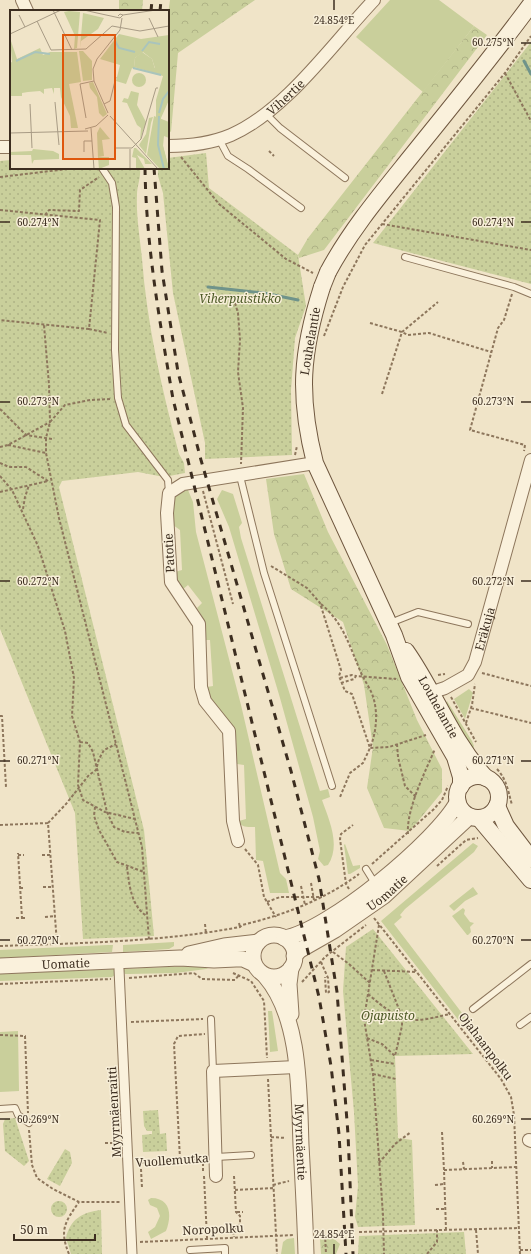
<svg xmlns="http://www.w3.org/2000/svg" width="531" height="1254" viewBox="0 0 531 1254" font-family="'Noto Serif',serif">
  <defs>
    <pattern id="forest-crowns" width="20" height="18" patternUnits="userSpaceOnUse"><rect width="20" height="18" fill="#c9cf9b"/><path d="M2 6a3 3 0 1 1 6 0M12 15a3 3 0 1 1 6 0" fill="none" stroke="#aeb285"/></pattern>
    <pattern id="park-dots" width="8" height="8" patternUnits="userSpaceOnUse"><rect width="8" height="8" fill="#c9cf9b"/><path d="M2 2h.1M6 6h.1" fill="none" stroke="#aeb285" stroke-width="1.8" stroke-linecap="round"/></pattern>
  </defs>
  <rect width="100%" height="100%" fill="#f0e4c8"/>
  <!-- grass -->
  <path fill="#c9cf9b" d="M390,0H439L474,26L423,92L356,37Z
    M188,490L193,502L196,532L241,705L280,873L286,879L289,893H270L263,861L256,860L255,827C248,827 241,828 239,821L246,819L244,765L237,764L236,736L208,694L207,687L213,686L210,640H203V618L197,608L202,603L188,585L182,590L176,583L175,572L182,570L180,530L173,525L172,504L176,492Z
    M222,490L233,494L242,523L239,527L241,538L320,791L328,789L330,797L322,800C329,820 341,845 328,865L324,866L318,859L320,851L313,817L280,698L229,527L217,499Z
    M469,689L473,693L465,719L454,699Z
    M447,701L472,741L474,746L473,749L446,709Z
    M473,843L478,846L474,852L405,909L400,915L402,917L394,924L465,1017L460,1022L381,921Z
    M345,844L353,866L360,865V868L350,874H348L344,845Z
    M473,887L478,894L465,901L454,911L449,906Z
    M463,908L465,910L464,914L470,922L474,923L470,927L471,932L468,935H467L452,916Z
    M174,942V946L169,949L123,952V945Z
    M108,945H113L112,952L0,958V950Z
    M210,965V967L206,969L176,973L130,974H125L123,969Z
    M115,969V975L112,977L0,981V974Z
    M268,1011H272L278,1051L270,1052Z
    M18,1031L19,1091L0,1092V1032Z
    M151,1198C171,1198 172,1216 166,1231L151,1239L148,1232L155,1227L160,1216L157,1208L150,1205L148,1200Z
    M294,1238L295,1254H281L283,1242L287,1239Z"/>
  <!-- forest -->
  <path fill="url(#forest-crowns)" d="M119,0H143L142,11H119Z
    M170,0H255L178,53L171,132L168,130V14Z
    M474,26L487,35L324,250L299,258L298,255L308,238Z
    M304,474L328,532L387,645L417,720L442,769V792L410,831L384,828L367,788L373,747L364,685L343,622L291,589L274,534L266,479Z
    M333,1238L340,1244L336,1254H321L320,1239Z"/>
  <!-- park -->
  <path fill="url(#park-dots)" d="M531,42V284L373,243Z
    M206,153L209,188L298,255L306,306L295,338L291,390L292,455L205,459V443L173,293L163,193L158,176V168H168V158Z
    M11,160V168H140C141,178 137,186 137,195C136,216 140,238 142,259C147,325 162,390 179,454L184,463L185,473L164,477L138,472L62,481L59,487L144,830L154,936L83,939L75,813L0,629V161Z
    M373,929L473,1054L395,1056L398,1138L412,1140L415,1225L358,1227L355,1217L358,1186L354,1112L343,991L346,947Z
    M158,1110L160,1134L166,1133L167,1151L143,1152L142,1135L152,1134V1131H147L144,1126L143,1111Z
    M15,1118L29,1161L24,1166L5,1151L3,1124L5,1119Z
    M65,1149L70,1152L72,1163L60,1186L47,1179Z
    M51 1209a8 8 0 1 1 16 0a8 8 0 1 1-16 0Z
    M101,1210L102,1254H71L66,1238C70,1219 83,1212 101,1210Z
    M464,1232L466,1254H358L359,1236Z"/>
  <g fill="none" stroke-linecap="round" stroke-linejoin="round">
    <!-- stream -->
    <path stroke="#6f938a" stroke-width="3" d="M524,61L531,74
      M208,287L264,293L298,300"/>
    <defs>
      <path id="service" d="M266,114L280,128L345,178
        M219,139L228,156L248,169L301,208
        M102,168L112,183L116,207L115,350L118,398L126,425L168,480L169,493
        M405,257L514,287L531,294
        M240,476L264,573L332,786
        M390,623L418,612L468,624
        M366,869L376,885
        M473,1009L531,964
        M211,1019L213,1071
        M520,1025L531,1017
        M0,1109L15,1108L18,1115L29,1123
        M216,1157L251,1155
        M190,1250L225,1248V1254"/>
      <path id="pedestrian" d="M119,969L132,1254"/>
      <g id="minor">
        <path d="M22,0L27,11"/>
        <path id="s1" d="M168,146C189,146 212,143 231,135C286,111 333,43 374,0"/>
        <path d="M0,147H11"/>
        <path id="s2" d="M424,695L445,688L468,675L475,662L531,460"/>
        <path d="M238,841L233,821L229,731L205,701L201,687L199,624L171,582L167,513L169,493L183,484L315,463"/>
        <path d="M529,1140L531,1141"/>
        <path d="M216,1176L213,1071L296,1067"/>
      </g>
      <g id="tertiary">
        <circle cx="274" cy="956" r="21"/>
        <path d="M284,938C327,932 438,840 458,801"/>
        <path d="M189,954L224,946L258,942"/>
        <path id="s3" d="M294,956L300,950L335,930L384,896L470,816"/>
        <path id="s4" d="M0,966L180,958L214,960L236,959H243L254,964"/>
        <path d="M291,968L289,984L291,1014"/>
        <path id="s5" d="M265,976C301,1017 299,1093 301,1145C303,1181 305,1218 306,1254"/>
      </g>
      <g id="secondary">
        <path d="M328,272C350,231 380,195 409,159C450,108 492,57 531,4"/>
        <path d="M322,287C301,353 298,396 315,463L394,635L409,677L455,757L461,777V786"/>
        <path id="s6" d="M406,651C435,692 451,740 486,778"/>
        <circle cx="478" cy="797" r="21"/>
        <path d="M497,806L506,826L531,859"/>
        <path d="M479,818L531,880"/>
      </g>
    </defs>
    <!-- service casing -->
    <use href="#service" stroke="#8d765c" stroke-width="8"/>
    <!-- pedestrian casing -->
    <use href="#pedestrian" stroke="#8d765c" stroke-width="11"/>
    <!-- minor casing -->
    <use href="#minor" stroke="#8d765c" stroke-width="14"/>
    <!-- tertiary casing -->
    <use href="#tertiary" stroke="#8d765c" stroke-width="17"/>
    <!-- secondary casing -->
    <use href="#secondary" stroke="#6f573f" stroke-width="18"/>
    <!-- path -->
    <path stroke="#8d765c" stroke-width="2" stroke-dasharray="3 2" stroke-linecap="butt" d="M505,73L531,121
      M269,151L274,156
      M181,157L219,204L286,259L313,273
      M0,177L76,168
      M0,210L100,220L89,329L0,320
      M45,215L49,210L79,211L80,190L99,177
      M382,224L531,250
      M512,294L504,320L498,328L470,430L525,445L524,451
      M235,303L238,313L240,340L238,372L243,408L241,464
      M370,323L402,332L408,335L429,333L491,352
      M89,329L108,333
      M324,336L343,287L365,245L505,73L531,36
      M382,394L402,332L438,302
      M110,399L90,400L65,405L50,422L46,438V453L59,518L142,847L149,940
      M0,409L26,435L52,439
      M8,445L46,453
      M0,447L8,445L50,422L49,385L44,325
      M295,455L297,446
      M0,463L9,467H26L48,481
      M0,476L12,490L38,546L65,631L74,678L72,716L80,742L78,785L83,800L105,812L135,819
      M203,491L233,604
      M0,492L48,481
      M23,509L25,497L29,485
      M271,566L307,588L320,603L341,670L339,676L345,691L352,694L370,748L363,763L350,773L340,797
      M321,604C344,623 350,648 362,675C366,683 372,691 374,700C378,716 376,733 370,748L389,747L426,735
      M482,673L531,686
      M438,675L445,674
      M340,678L352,675L356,676
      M341,683L354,679L356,676L396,679
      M451,697L476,742
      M471,708L531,723
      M0,716H2L6,787
      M466,723L472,705L475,684
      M80,742L88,743L93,752L107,812L114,827L125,832L138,833
      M397,744L398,757L405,786L416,797
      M497,769C507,780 508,791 512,805
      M95,807L94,816L99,830L117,862L144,872
      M48,823L66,804L89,775L96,770L99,759L104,750L116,744
      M0,825L48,823L57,944
      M408,834C406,810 425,772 435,749
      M245,849L258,865L264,897L276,917
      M18,855H24
      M42,855H51
      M372,864L434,809L442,800L448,786
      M437,866L466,840L478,838
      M127,867C129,883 131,907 147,916
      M301,886L305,905
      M43,887H53
      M20,888H25
      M349,889L346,884L340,839L341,834L353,825
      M267,902L280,897H322
      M45,917L55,916
      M16,918H22L18,853
      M22,918H27
      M374,918L501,1079L511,1097L514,1115L520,1254
      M239,923L240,927
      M205,924L206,934
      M379,925L364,1019L373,1074L383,1215L384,1254
      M0,946C80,943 161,942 240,927L242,925C284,915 324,900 359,874
      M333,952L349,964L370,983
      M321,962L328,978L329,992L326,993L325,977
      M372,970L417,972
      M384,971L402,1017V1026L395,1056
      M194,973L202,979L235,980L239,975
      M233,973L251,981L264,1001L267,1058
      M129,978L194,973
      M302,982L325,957L366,925
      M0,984L111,979
      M368,994C382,1006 397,1019 416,1020C427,1020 440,1016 450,1014
      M131,1022L203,1019
      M0,1035L25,1036L28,1113
      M367,1038L382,1044L395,1056
      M371,1060L395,1064
      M373,1074L396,1079
      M268,1079L277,1254
      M29,1130L32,1165L37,1178L53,1189L79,1202H120
      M442,1132L444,1170
      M271,1137L286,1138
      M105,1143H118
      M203,1158V1171
      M180,1159L174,1044L178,1036L205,1034
      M492,1161V1168
      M463,1162L464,1169
      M137,1163L205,1158
      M379,1163L395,1144L411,1132
      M141,1169L142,1188
      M204,1176L207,1238
      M234,1176L236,1212L240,1216V1224L233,1231L234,1237
      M273,1185L289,1181
      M435,1185L444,1184
      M235,1190L273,1188
      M436,1209H445
      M237,1212H243
      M446,1230L444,1170L516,1167
      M476,1230L478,1254
      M359,1232L519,1228
      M317,1234L338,1233
      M325,1234L326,1254
      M140,1242L294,1235
      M520,1250H531
      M69,1254C59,1230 65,1222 79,1202
      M427,1254L437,1242V1230"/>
    <!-- service -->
    <use href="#service" stroke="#faf1dc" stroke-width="6"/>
    <!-- pedestrian -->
    <use href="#pedestrian" stroke="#faf1dc" stroke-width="9"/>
    <!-- minor -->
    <use href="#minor" stroke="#faf1dc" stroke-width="12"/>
    <!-- tertiary -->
    <use href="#tertiary" stroke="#faf1dc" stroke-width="15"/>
    <!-- secondary -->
    <use href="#secondary" stroke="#faf1dc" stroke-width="16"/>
    <!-- rail -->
    <path stroke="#3d2e20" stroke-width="3" stroke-dasharray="7 7" stroke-linecap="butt" d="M151,11L152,0
      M160,11L161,0
      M145,168C146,246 160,323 173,399L319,997L331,1066L339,1134L346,1254
      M154,168L162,271L178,372L201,460L291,771L319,879L337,992L348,1134L353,1254"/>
    <defs>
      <path id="secondary-bridge" d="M322,287L328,272"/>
    </defs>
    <!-- secondary-bridge casing -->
    <use href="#secondary-bridge" stroke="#6f573f" stroke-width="18" stroke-linecap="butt"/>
    <!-- path-bridge -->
    <path stroke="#8d765c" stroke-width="2" stroke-dasharray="3 2" stroke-linecap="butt" d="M311,883L314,900"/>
    <!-- secondary-bridge -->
    <use href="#secondary-bridge" stroke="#faf1dc" stroke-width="16"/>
  </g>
  <!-- ticks -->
  <path fill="none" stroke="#3d2e20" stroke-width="1.5" d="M334,0V10M521,43H531M0,222H10M521,222H531M0,402H10M521,402H531M0,581H10M521,581H531M0,761H10M521,761H531M0,940H10M521,940H531M0,1119H10M521,1119H531M334,1244V1254"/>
  <g text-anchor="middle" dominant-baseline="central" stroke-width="3" stroke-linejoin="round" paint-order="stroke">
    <!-- street labels -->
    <g font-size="12" fill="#3d2e20" stroke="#f7eed8">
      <text stroke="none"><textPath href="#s1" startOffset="131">Vihertie</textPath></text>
      <text transform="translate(310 341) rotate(-80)">Louhelantie</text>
      <text transform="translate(169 553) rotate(-93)">Patotie</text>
      <text stroke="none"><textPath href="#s2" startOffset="98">Eräkuja</textPath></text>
      <text stroke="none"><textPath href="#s6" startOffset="65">Louhelantie</textPath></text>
      <text stroke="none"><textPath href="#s3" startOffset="113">Uomatie</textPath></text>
      <text stroke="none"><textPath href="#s4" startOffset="66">Uomatie</textPath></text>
      <text transform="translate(486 1046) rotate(53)">Ojahaanpolku</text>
      <text transform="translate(114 1112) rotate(-93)">Myyrmäenraitti</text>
      <text stroke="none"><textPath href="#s5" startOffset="173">Myyrmäentie</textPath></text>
      <text transform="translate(172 1160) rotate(-4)">Vuollemutka</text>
      <text transform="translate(213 1229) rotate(-3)">Noropolku</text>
    </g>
    <!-- park labels -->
    <g font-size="12" font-style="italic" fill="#4d5a26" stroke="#f7eed8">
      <text x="240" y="298">Viherpuistikko</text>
      <text x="388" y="1015">Ojapuisto</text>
    </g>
  </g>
  <!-- overview -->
  <g transform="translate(10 10)">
    <rect width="159" height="159" fill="#f0e4c8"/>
    <path d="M122 70a7 7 0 1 1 14 0a7 7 0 1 1-14 0Z" fill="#c9cf9b"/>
    <path d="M59,1L70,2L67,38L64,39L65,26L54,2ZM73,3L94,8L88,19L71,31L70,38ZM132,42L142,49L145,59L141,62L124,57L125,48ZM83,72L97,104L93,107L89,103L87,87L80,78L79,73ZM121,81L129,83L127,95L136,112L130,130L131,118L127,115L117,93L112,92L114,88L118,89ZM144,106L159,112V128L154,126L153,136L159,159H150L137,145ZM143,107L141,113L136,144L129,135L136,124L139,108ZM124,138H126L142,154H135L134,149L127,145L135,159H126V148L122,147Z" fill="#c9cf9b"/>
    <path d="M109,24L131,29L159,25V90L151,108V128L159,159H151L139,145L146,107V90L153,66L122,58L116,74L106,71L110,55L90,49ZM133,42L142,49L145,58H142L141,62L124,57L125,48ZM0,28L7,49L30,38L33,45L40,42H67L71,72L59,74L68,118H61L60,106L51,87L50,78H44V84L42,78L34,79V84L30,81L18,82L12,83V86H0V53L2,52ZM69,41H73L82,51V70L73,71ZM90,117L100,129L92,130L94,146L88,147L87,123ZM23,139L43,141L49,144V149L24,150L22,154L21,145H0V142L22,141ZM99,147V155L89,159L88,147Z" fill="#c9cf9b" fill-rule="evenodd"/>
    <path fill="none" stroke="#a9c4bc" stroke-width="2" d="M105,31L109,38L125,42M132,41L139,32L150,34M6,51L25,42L40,44M123,58L151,65M149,103L153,89L159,81M149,106L148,135L154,159"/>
    <path fill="none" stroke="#a89b85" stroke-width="1" d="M43,0L62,40M74,0L87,3M87,3L110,8L113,5L110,4L108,6M9,5L15,17M113,5L146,0M139,8L148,27M27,11L41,40L76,39L102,16L130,21L159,16M0,24L51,0M45,92L49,135M20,94L22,138M94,94L100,91L106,67M98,103L84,71L83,59L87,49L110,20L112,8M100,106L148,159M76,108L70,74L84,71M81,118L84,159M75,119L86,116L98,105M0,123L78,121M105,138H122L131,129L146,78H148M74,142V131H82M120,159V139"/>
    <path fill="#df570d" fill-opacity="0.15" stroke="#df570d" stroke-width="2" d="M53,25H105V149H53Z"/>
    <rect width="159" height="159" fill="none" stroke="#3d2e20" stroke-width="2"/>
  </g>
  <g font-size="10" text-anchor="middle" fill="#3d2e20" stroke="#f7eed8" stroke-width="3" stroke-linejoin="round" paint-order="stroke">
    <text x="334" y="24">24.854°E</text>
    <text x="493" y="46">60.275°N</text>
    <text x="38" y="226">60.274°N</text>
    <text x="493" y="226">60.274°N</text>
    <text x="38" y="405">60.273°N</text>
    <text x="493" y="405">60.273°N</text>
    <text x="38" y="585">60.272°N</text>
    <text x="493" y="585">60.272°N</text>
    <text x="38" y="764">60.271°N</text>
    <text x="493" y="764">60.271°N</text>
    <text x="38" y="944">60.270°N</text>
    <text x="493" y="944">60.270°N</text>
    <text x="38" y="1123">60.269°N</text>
    <text x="493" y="1123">60.269°N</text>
    <text x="334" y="1238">24.854°E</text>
  </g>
  <!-- scale -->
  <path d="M14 1234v6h81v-6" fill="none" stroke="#3d2e20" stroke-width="2"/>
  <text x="20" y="1234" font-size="12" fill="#3d2e20" stroke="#f7eed8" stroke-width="3" paint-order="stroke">50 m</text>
</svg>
